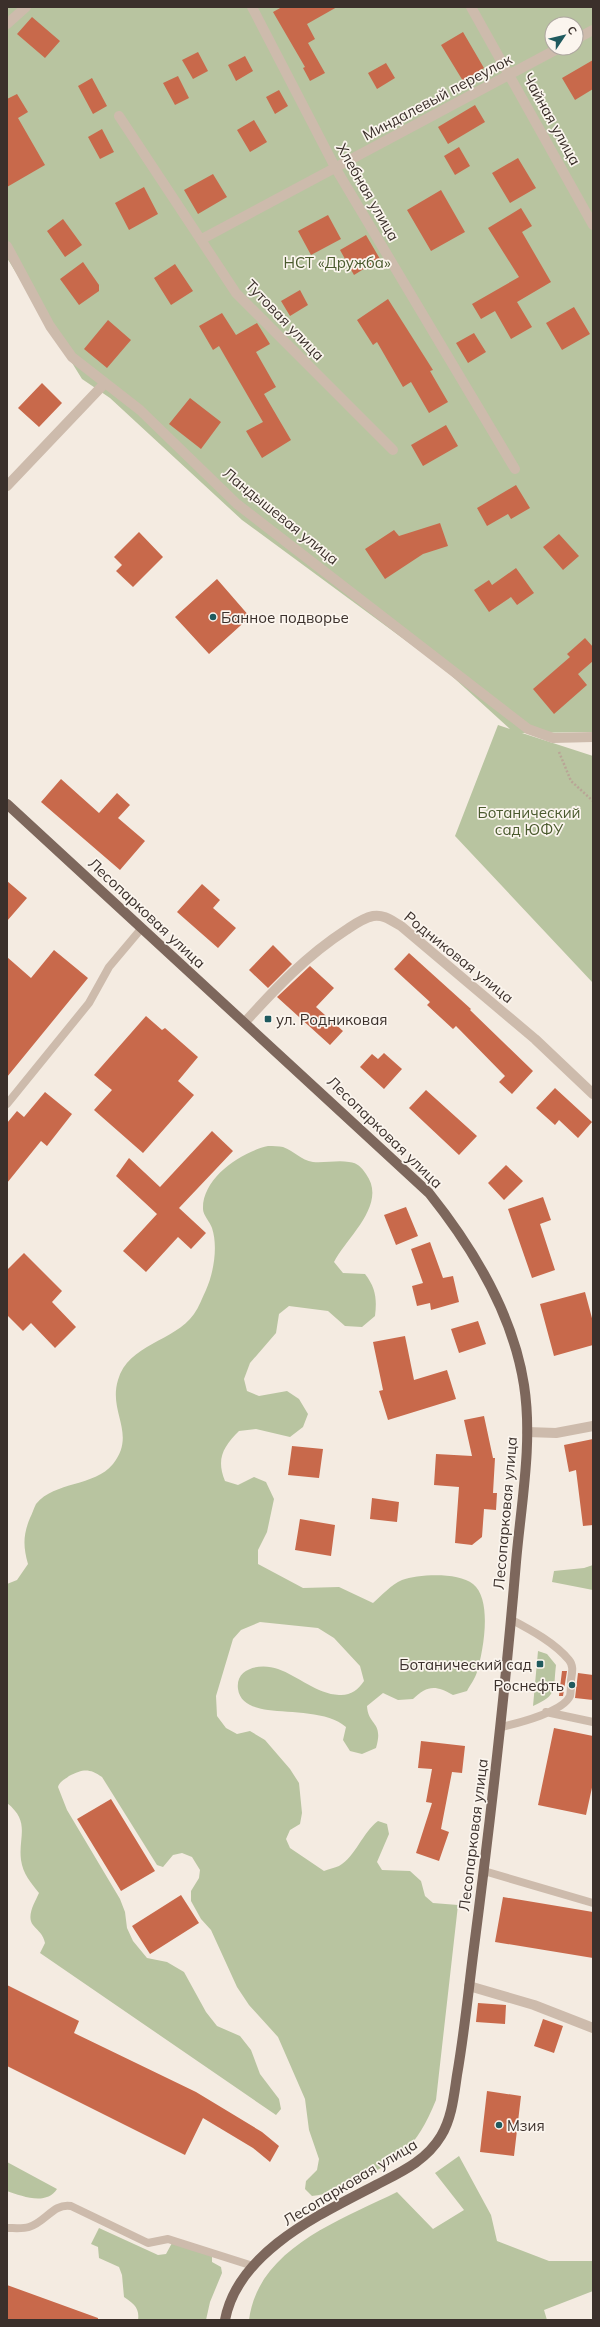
<svg xmlns="http://www.w3.org/2000/svg" width="600" height="2327" viewBox="0 0 600 2327" font-family="Mulish,sans-serif">
  <rect width="100%" height="100%" fill="#f4ebe1"/>
  <!-- green -->
  <path fill="#b8c4a0" fill-rule="evenodd" d="M7,7H593V732L522,733L593,756V983L455,836L498,725L510,729L443,668L242,520L110,398L82,379L7,258ZM552,24H576V48H552Z
    M268,1146C273,1146 279,1146 283,1147C294,1151 301,1160 313,1162C325,1163 338,1160 349,1162C358,1163 361,1167 366,1174C388,1204 347,1237 334,1262L343,1273L365,1274C376,1288 377,1300 375,1316L362,1327L345,1326L328,1311L289,1306L279,1314L276,1333L250,1363L244,1379L247,1391L259,1396L287,1391L299,1399L308,1414L303,1427L290,1437L256,1429L239,1431C223,1447 216,1459 225,1481L238,1485L254,1477L266,1482L274,1499L267,1532L258,1550V1564L303,1588L339,1587L373,1603C382,1595 391,1585 402,1580C419,1574 458,1572 473,1584C493,1600 483,1652 477,1672C475,1679 470,1685 467,1691L453,1695C436,1685 427,1685 413,1699L398,1700L383,1693L367,1706C368,1726 384,1721 376,1748L362,1754L350,1751L343,1740L346,1727C328,1711 291,1713 268,1710C255,1708 240,1704 238,1689C235,1667 262,1663 278,1669C298,1676 317,1694 339,1695C350,1696 358,1690 364,1681L360,1666L334,1638L318,1628L260,1622L241,1630L233,1639L216,1696L217,1716L226,1728L237,1734L250,1731L265,1740L290,1769L299,1783L302,1813L300,1824L290,1830L286,1839L290,1848L324,1871C328,1869 335,1868 339,1866C356,1856 362,1833 378,1821L387,1824L389,1834L377,1862L382,1870L410,1871L421,1881L425,1896L433,1903L458,1905L436,2100C416,2149 399,2161 353,2182C339,2188 327,2195 312,2196L305,2189L306,2181L317,2170L319,2159L309,2130L305,2099L278,2037L249,2005L237,1987L211,1930L201,1919L191,1901V1891L199,1878L200,1870L192,1857L182,1853L173,1855L163,1867L157,1865L102,1777C89,1768 83,1769 69,1776C64,1780 60,1781 58,1787L67,1810L120,1899L125,1912L127,1928L133,1941L147,1958L167,1962L184,1972L206,2012L217,2026L240,2036L251,2050L260,2074L279,2099L281,2109L276,2115L40,1953L45,1943C43,1934 39,1932 33,1925C26,1916 35,1902 39,1893C31,1883 23,1874 21,1860C18,1837 31,1822 7,1803V1584L17,1580L28,1564C23,1546 23,1535 30,1518C32,1514 34,1508 36,1504C55,1481 94,1487 113,1464C137,1433 108,1413 118,1380C128,1344 174,1342 194,1314C199,1307 202,1298 206,1290C214,1272 218,1246 212,1228C210,1222 203,1215 203,1209C202,1178 241,1152 268,1146Z
    M593,1565V1590L552,1582L554,1571L584,1568Z
    M538,1651L547,1654L556,1665C553,1690 558,1695 533,1706Z
    M459,2156L491,2215L497,2241L549,2261H593V2291L544,2310L547,2320H249C258,2248 341,2220 397,2192L433,2229L464,2210L435,2173Z
    M7,2162L57,2189C46,2206 22,2196 7,2191Z
    M99,2228L158,2255L166,2254L172,2243L212,2256V2262L221,2267L222,2273L210,2302L206,2320H138C140,2308 133,2303 124,2297L122,2275L119,2267L99,2258L98,2247L91,2244Z"/>
  <!-- building -->
  <path fill="#c8694b" d="M282,7H337L307,24L315,39L308,43L325,73L310,81L303,68L305,67L273,12Z
    M32,17L60,41L45,58L17,34Z
    M463,32L484,68L463,81L441,45Z
    M198,52L208,71L193,79L182,60Z
    M245,56L253,71L236,81L228,65Z
    M593,60V89L575,100L562,78Z
    M386,63L395,78L377,89L368,73Z
    M178,76L189,98L175,105L163,83Z
    M92,78L107,106L93,114L78,86Z
    M279,90L288,106L275,114L266,97Z
    M17,94L28,112L18,118L45,165L7,187V99Z
    M475,105L485,122L448,144L438,127Z
    M254,120L267,142L250,152L237,130Z
    M102,129L114,152L100,159L88,137Z
    M459,147L470,166L455,175L444,156Z
    M518,158L536,188L510,203L492,173Z
    M213,174L227,197L198,214L184,190Z
    M144,187L158,214L129,230L115,203Z
    M441,190L465,232L431,251L407,210Z
    M521,208L532,226L522,232L551,282L517,302L532,327L511,339L495,311L481,319L472,304L519,277L488,228Z
    M328,215L341,239L311,255L298,231Z
    M63,219L82,245L65,257L47,231Z
    M366,235L380,259L354,275L340,250Z
    M83,262L99,285V291L79,305L60,279Z
    M175,264L193,291L171,305L154,278Z
    M300,290L308,305L290,316L281,301Z
    M388,299L433,370L430,371L448,402L429,413L411,382L403,387L377,342L373,345L357,320Z
    M574,307L590,334L562,350L546,323Z
    M222,313L236,335L257,323L270,344L256,352L276,387L264,394L291,440L262,458L246,431L263,422L219,346L213,350L199,326Z
    M108,320L131,340L107,368L84,349Z
    M474,333L486,352L468,363L456,343Z
    M42,383L62,403L39,427L18,408Z
    M190,398L221,422L201,449L169,424Z
    M446,425L458,446L423,466L411,445Z
    M516,485L530,508L511,519L508,514L487,526L477,508Z
    M440,523L448,546L423,554L385,579L365,549L394,530L399,536Z
    M139,532L163,557L133,587L116,571L122,565L114,557Z
    M559,534L579,556L563,570L543,547Z
    M516,568L534,593L517,605L511,597L489,612L474,590L489,580L492,585Z
    M217,579L250,617L209,654L175,617Z
    M585,638L593,647V661L578,674L587,685L554,714L533,689L570,657L567,654Z
    M61,779L99,813L117,793L130,805L118,818L145,841L120,870L41,802Z
    M7,881L27,898L7,921Z
    M202,884L220,900L213,908L236,928L218,948L177,912Z
    M273,945L292,964L268,988L249,970Z
    M54,950L88,978L7,1077V957L31,978Z
    M409,953L471,1009L470,1010L533,1071L512,1094L499,1082L505,1076L456,1026L453,1029L427,1005L430,1002L394,969Z
    M310,966L334,988L316,1007L343,1031L330,1045L277,997Z
    M146,1016L162,1030L165,1028L198,1057L178,1081L194,1095L143,1153L94,1110L112,1090L94,1075Z
    M384,1053L402,1069L384,1089L360,1067L372,1054L378,1059Z
    M555,1088L592,1122L578,1138L559,1120L555,1125L536,1108Z
    M426,1090L477,1136L459,1155L409,1108Z
    M45,1092L72,1114L47,1146L41,1141L7,1183V1123L17,1111L24,1117Z
    M212,1131L233,1151L179,1208L206,1233L191,1249L178,1237L146,1272L123,1251L157,1214L116,1176L129,1158L160,1187Z
    M506,1165L523,1181L504,1200L488,1183Z
    M543,1197L551,1220L540,1224L555,1270L532,1278L508,1209Z
    M406,1207L418,1236L396,1245L384,1215Z
    M430,1242L443,1278L453,1276L459,1302L431,1310L430,1303L417,1306L412,1286L423,1283L411,1249Z
    M24,1253L62,1291L52,1302L76,1327L55,1348L31,1323L23,1331L7,1315V1270Z
    M585,1292L593,1322V1345L554,1356L540,1304Z
    M478,1321L486,1344L459,1353L451,1329Z
    M405,1336L414,1380L447,1370L456,1399L388,1420L379,1391L383,1390L373,1342Z
    M484,1416L493,1458H495L493,1493H497L496,1510L484,1509L482,1537L472,1545L455,1543L459,1487L434,1485L436,1454L472,1456L464,1420Z
    M593,1439V1525L583,1526L576,1470L569,1472L564,1445Z
    M292,1446L323,1449L319,1478L288,1475Z
    M372,1498L399,1502L397,1522L370,1519Z
    M300,1519L335,1525L331,1556L295,1550Z
    M562,1671H567L563,1696H559Z
    M578,1673L593,1675V1700L575,1698Z
    M554,1728L593,1736V1783L586,1815L538,1805Z
    M421,1741L465,1746L462,1773L452,1772L441,1829L449,1832L439,1861L416,1853L432,1803L426,1802L432,1769L418,1768Z
    M111,1799L155,1871L121,1891L77,1819Z
    M181,1895L199,1923L150,1954L132,1926Z
    M503,1897L593,1912V1958L495,1942Z
    M7,1985L79,2021L74,2033L196,2092L262,2132L279,2146L270,2162L253,2148L203,2118L185,2155L7,2066Z
    M478,2003L506,2005L505,2024L476,2022Z
    M543,2019L563,2026L554,2053L534,2046Z
    M487,2091L521,2096L514,2156L480,2152Z
    M7,2285L98,2318V2320H7Z"/>
  <g fill="none" stroke-linecap="round" stroke-linejoin="round">
    <!-- path -->
    <path stroke="#b9a596" stroke-width="2.5" stroke-dasharray="2 2" stroke-linecap="butt" d="M559,752L571,781L593,801"/>
    <!-- lane -->
    <path stroke="#cdbbac" stroke-width="8" d="M7,1104L89,1003L109,967L141,929
      M546,1712L593,1722
      M502,1727C518,1723 563,1712 570,1696C571,1691 571,1685 571,1680C572,1673 574,1666 569,1660C555,1643 531,1630 512,1620
      M484,1871L593,1903
      M7,2228C14,2228 23,2229 29,2227C46,2222 53,2203 71,2206L148,2243L168,2239L253,2266"/>
    <!-- street -->
    <path stroke="#cdbbac" stroke-width="10" d="M252,7L336,169L515,469
      M471,7L593,225
      M7,24L26,7
      M576,39L593,30
      M119,116L236,293L393,450
      M202,239L559,48
      M7,246L50,326L72,357L140,410L237,504L528,729L553,738L593,737
      M7,486L105,383
      M245,1022C276,988 306,956 346,930C355,924 363,918 373,916C384,914 392,921 401,926L535,1039L593,1094
      M527,1432L556,1433L593,1426
      M469,1986L534,2005L593,2028"/>
    <!-- primary -->
    <path stroke="#7d675c" stroke-width="10" d="M7,804L429,1193C473,1248 513,1314 524,1385C533,1443 521,1504 516,1562C505,1694 490,1824 473,1955C468,1995 464,2035 457,2075C454,2095 452,2118 441,2136C426,2161 401,2172 376,2185C321,2214 238,2251 225,2320"/>
  </g>
  <!-- markers -->
  <g fill="#1f5a5e" stroke="#fbf5ee" stroke-width="1.5">
    <circle cx="213" cy="617" r="4"/>
    <rect x="264" y="1015" width="8" height="8" rx="2"/>
    <rect x="536" y="1660" width="8" height="8" rx="2"/>
    <circle cx="572" cy="1685" r="4"/>
    <circle cx="499" cy="2125" r="4"/>
  </g>
  <g text-anchor="middle" dominant-baseline="central" stroke-width="3.5" stroke-linejoin="round" paint-order="stroke">
    <!-- street labels -->
    <g font-size="15" fill="#3b302b" stroke="#fbf5ee">
      <text transform="translate(437 97) rotate(-28)">Миндалевый переулок</text>
      <text transform="translate(552 119) rotate(61)">Чайная улица</text>
      <text transform="translate(368 192) rotate(60)">Хлебная улица</text>
      <text transform="translate(285 320) rotate(46)">Тутовая улица</text>
      <text transform="translate(281 516) rotate(39)">Ландышевая улица</text>
      <text transform="translate(147 913) rotate(43)">Лесопарковая улица</text>
      <text transform="translate(459 957) rotate(39)">Родниковая улица</text>
      <text transform="translate(385 1132) rotate(44)">Лесопарковая улица</text>
      <text transform="translate(505 1513) rotate(-85)">Лесопарковая улица</text>
      <text transform="translate(473 1835) rotate(-83)">Лесопарковая улица</text>
      <text transform="translate(350 2182) rotate(-31)">Лесопарковая улица</text>
    </g>
    <!-- park labels -->
    <g font-size="15" fill="#4a5a2e" stroke="#fbf5ee">
      <text x="337" y="262">НСТ «Дружба»</text>
      <text x="529" y="812">Ботанический<tspan x="529" dy="17">сад ЮФУ</tspan></text>
    </g>
    <!-- poi labels -->
    <g font-size="15" fill="#3b302b" stroke="#fbf5ee" text-anchor="start">
      <text x="221" y="617">Банное подворье</text>
      <text x="276" y="1019">ул. Родниковая</text>
      <text x="532" y="1664" text-anchor="end">Ботанический сад</text>
      <text x="564" y="1685" text-anchor="end">Роснефть</text>
      <text x="507" y="2125">Мзия</text>
    </g>
  </g>
  <!-- border -->
  <rect width="600" height="2327" fill="none" stroke="#3b302b" stroke-width="16"/>
  <!-- north arrow -->
  <g transform="translate(564 36) rotate(55)"><circle r="19" fill="#fbf5ee" stroke="#aea6a0"/>
  <path d="M0-3L7 15L0 10L-7 15Z" fill="#1f5a5e"/>
  <text y="-6" font-size="11" font-weight="bold" text-anchor="middle" fill="#3b302b">С</text>
  </g>
</svg>
